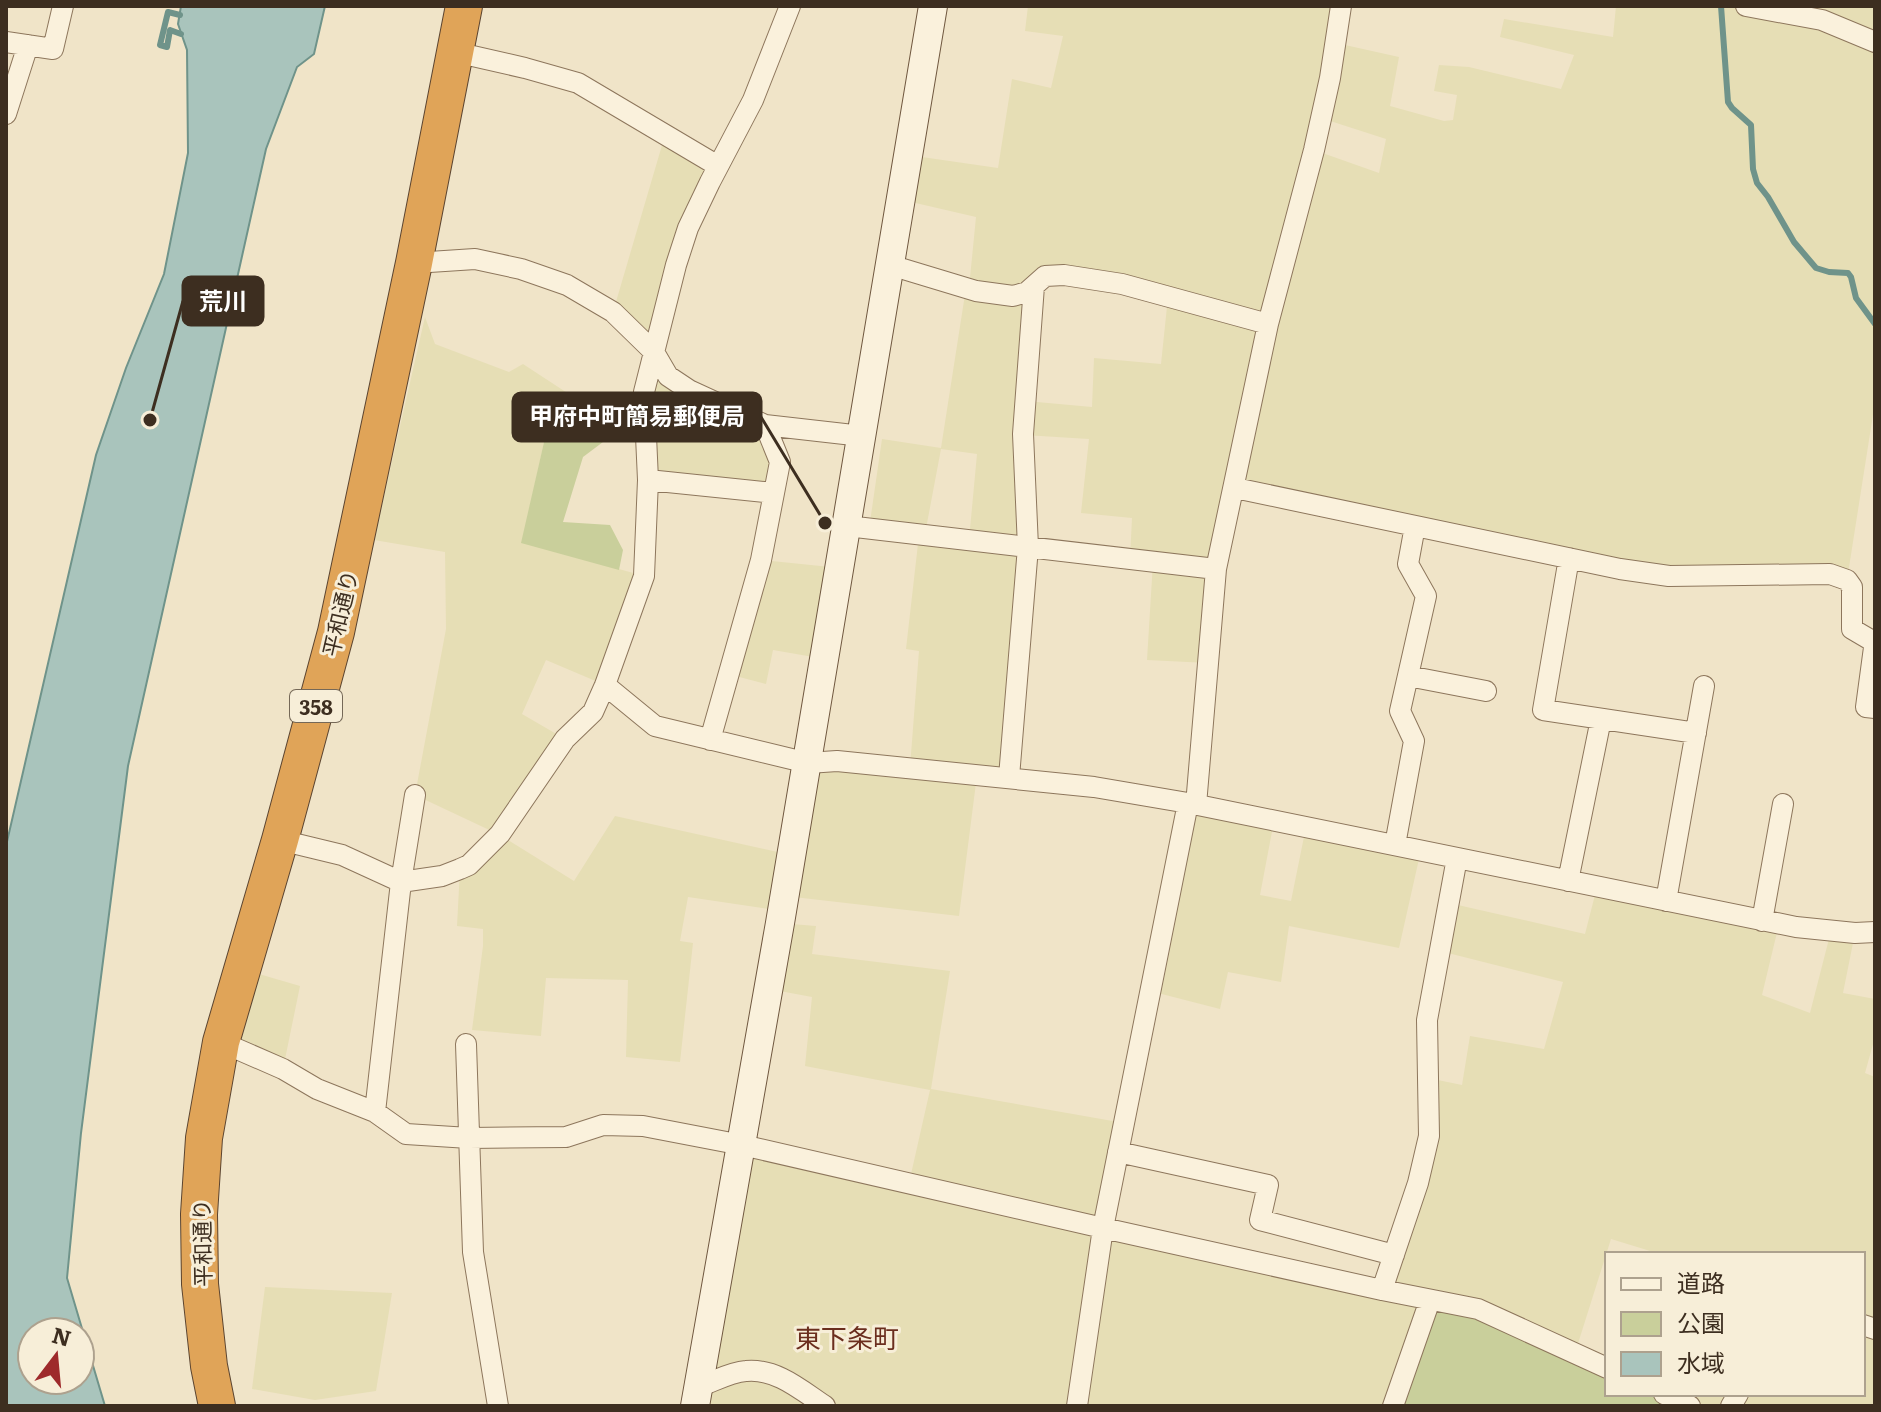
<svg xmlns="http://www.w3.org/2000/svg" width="1881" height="1412" viewBox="0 0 1881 1412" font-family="Literata,'Noto Sans JP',serif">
  <rect width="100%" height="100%" fill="#f0e4c8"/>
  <!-- farmland -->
  <path fill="#e6deb5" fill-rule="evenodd" d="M1028,6H1334L1307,148L1261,317L1057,272L1027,292L1026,401L1092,407L1094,358L1161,364L1168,297L1268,324L1314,150L1379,173L1386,139L1321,118L1336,43L1399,57L1390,106L1444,121L1453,120L1457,95L1434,91L1439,65L1469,67L1561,89L1574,55L1500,37L1504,19L1613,37L1616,6H1875V402L1847,580L1669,576L1235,488L1208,663L1147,660L1153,562L1130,559L1132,518L1081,513L1089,439L1024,435L1009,777L977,775L959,916L785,896L782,911L688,897L680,941L693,943L680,1062L626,1057L628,980L546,978L541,1036L472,1030L483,946V929L457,926L460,869L500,835L415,795L446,629L445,552L374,540L425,317L435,344L509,372L523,364L578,400L547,429L522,542L644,576L605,685L546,660L522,714L565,739L500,835L574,881L615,816L791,855L808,763L910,767L919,651L906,649L919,535L869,529L882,439L941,448L966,288H969L976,217L894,198L901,154L998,168L1012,79L1051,88L1063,36L1025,31ZM941,449L977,454L969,540L925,534Z
    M665,135L718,166L654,352L668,376L765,425L774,493L648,479L654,352L613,312Z
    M761,560L840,568L825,659L773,650L766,684L728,674Z
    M1188,803L1274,821L1260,895L1291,901L1306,827L1421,850L1399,948L1289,926L1281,982L1228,972L1220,1009L1150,991Z
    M1597,887L1779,924L1762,995L1810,1013L1831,931L1855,933L1843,993L1875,999V1037L1865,1073L1875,1077V1406H1690L1664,1394H1863V1254H1660L1611,1239L1575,1353L1393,1406H695L742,1145L909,1183L930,1090L805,1066L812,997L769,989L780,923L816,926L812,954L950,971L931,1089L1124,1123L1103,1227L1381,1290L1418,1183L1428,1078L1462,1085L1470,1036L1544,1049L1563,982L1440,951L1449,903L1585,934Z
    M259,974L300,986L283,1069L239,1044Z
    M265,1287L392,1293L376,1391L315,1400L252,1389Z"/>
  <!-- green -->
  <path fill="#c9cf9b" d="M578,400L606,402L623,427L583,457L563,522L610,525L623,550L619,570L521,543L547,429Z
    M1430,1300L1607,1368V1394H1664L1690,1406H1393Z"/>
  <!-- water -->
  <path fill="#a9c4bc" stroke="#6f938a" stroke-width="2" fill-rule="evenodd" d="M181,6H325L314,54L297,67L266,149L128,766L81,1133L67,1278L105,1406H6V846L96,455L126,368L164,274L188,153L187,50L178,24ZM32,1332H80V1380H32Z"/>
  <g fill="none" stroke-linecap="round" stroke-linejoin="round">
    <!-- stream -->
    <path stroke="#6f938a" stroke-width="6" d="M1721,6L1728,102L1732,108L1751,125L1753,169L1757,183L1768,197L1794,242L1816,268L1829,272L1848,273L1851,277L1856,298L1875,324
      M180,15L168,12L160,45L167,47L170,30L181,34"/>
    <defs>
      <path id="street" d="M1746,6L1822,20L1875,42
        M6,42L53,49L63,6
        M455,52L525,68L578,83L718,166
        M6,114L28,45
        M414,263L475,259L521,269L567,285L613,312L654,352L668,376L689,390L765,425L862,436
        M890,265L976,291L1013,296L1027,292L1045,276L1064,275L1122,284L1268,324
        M648,480L774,493
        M1235,488L1620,569L1669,576L1830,574L1847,580L1852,587V629L1869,639L1875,640
        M847,526L1216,569
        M1569,558L1543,710L1696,733
        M1875,640L1866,707L1875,708
        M1408,676L1486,691
        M605,685L655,726L808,763L837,761L1094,787L1188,803L1796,927L1855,933L1875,932
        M710,740L761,560L780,462L765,425
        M1009,777L1028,547L1023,434L1034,286
        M1196,805L1216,569L1268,324L1314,150L1330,78L1341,6
        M280,840L342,855L401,882L442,876L460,869L469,865L500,834L565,739L593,712L605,685L644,576L648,480L644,392L676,265L688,228L710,182L753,100L790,6
        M1395,845L1414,741L1400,711L1426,596L1408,564L1415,526
        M1568,881L1601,719
        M1666,901L1704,686
        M1762,921L1783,804
        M221,1042L283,1069L317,1089L375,1112L406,1134L469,1138L566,1137L603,1125L643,1126L742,1145L1103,1228L1382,1290L1478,1309L1607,1368
        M466,1044L473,1252L498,1406
        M375,1112L401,882L415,795
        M1118,1152L1268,1185L1260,1220L1394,1255
        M1382,1290L1418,1183L1429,1136L1427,1020L1457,858
        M1863,1325L1875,1329
        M698,1387C713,1382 730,1372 746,1371C776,1368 801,1390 825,1406
        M1664,1394L1690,1406
        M1077,1406L1103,1228L1188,803
        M1393,1406L1430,1300
        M1731,1406L1738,1394"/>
      <path id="secondary" d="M695,1406L780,923L933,6"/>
      <path id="highway" d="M217,1406L209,1366L200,1284L199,1214L204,1138L221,1042L280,840L336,632L414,263L464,6"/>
    </defs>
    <!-- street casing -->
    <use href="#street" stroke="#8d765c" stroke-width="22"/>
    <!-- secondary casing -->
    <use href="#secondary" stroke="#6f573f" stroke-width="30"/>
    <!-- highway casing -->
    <use href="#highway" stroke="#5b4430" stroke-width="38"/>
    <!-- street -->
    <use href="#street" stroke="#faf1dc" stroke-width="20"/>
    <!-- secondary -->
    <use href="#secondary" stroke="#faf1dc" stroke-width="28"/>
    <!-- highway -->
    <use href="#highway" stroke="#e0a458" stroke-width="36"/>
  </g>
  <g text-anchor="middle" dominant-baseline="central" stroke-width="6" stroke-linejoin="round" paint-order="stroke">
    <!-- shield labels -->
    <rect fill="#f7eed8" stroke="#756857" stroke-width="2" x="290" y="690" width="52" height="32" rx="6"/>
    <g font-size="20" font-weight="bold" fill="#3d2e20">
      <text x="316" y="706">358</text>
    </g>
    <!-- street labels -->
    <g font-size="22" fill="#3d2e20" stroke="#f7eed8">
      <text transform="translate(339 613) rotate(-77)">平和通り</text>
      <text transform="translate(201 1243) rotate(-91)">平和通り</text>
    </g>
    <!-- quarter labels -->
    <g font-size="26" fill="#6b2e1e" stroke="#f7eed8">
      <text x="847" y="1336">東下条町</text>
    </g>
  </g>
  <!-- callouts -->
  <path fill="none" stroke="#3d2e20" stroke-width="3" d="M150 420L183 301M825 523L761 417"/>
  <g fill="#3d2e20" stroke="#f7eed8" stroke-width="3">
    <circle cx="150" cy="420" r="8"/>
    <circle cx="825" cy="523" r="8"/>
  </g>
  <g fill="#3d2e20" stroke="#3d2e20" stroke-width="3">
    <rect x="183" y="277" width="80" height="48" rx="8"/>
    <rect x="513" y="393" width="248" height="48" rx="8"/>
  </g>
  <g font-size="24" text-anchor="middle" font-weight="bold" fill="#fff">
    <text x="223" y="310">荒川</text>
    <text x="637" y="425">甲府中町簡易郵便局</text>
  </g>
  <!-- border -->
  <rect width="1881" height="1412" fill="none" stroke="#3d2e20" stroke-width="16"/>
  <!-- legend -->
  <rect x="1605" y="1252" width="260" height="144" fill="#f7eed8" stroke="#ada18e" stroke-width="2"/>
  <rect x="1621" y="1278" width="40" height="12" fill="#faf1dc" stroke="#ada18e" stroke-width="2"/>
  <text x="1677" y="1292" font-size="24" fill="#3d2e20">道路</text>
  <rect x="1621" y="1312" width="40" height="24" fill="#c9cf9b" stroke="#ada18e" stroke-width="2"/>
  <text x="1677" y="1332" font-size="24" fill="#3d2e20">公園</text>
  <rect x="1621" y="1352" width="40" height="24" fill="#a9c4bc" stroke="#ada18e" stroke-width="2"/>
  <text x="1677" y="1372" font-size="24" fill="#3d2e20">水域</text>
  <!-- north arrow -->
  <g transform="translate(56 1356) rotate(16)"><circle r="38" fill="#f7eed8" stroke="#ada18e" stroke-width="2"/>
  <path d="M0-6L14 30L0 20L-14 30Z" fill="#9e2a2b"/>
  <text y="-12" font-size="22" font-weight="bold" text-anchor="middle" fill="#3d2e20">N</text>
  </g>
</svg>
